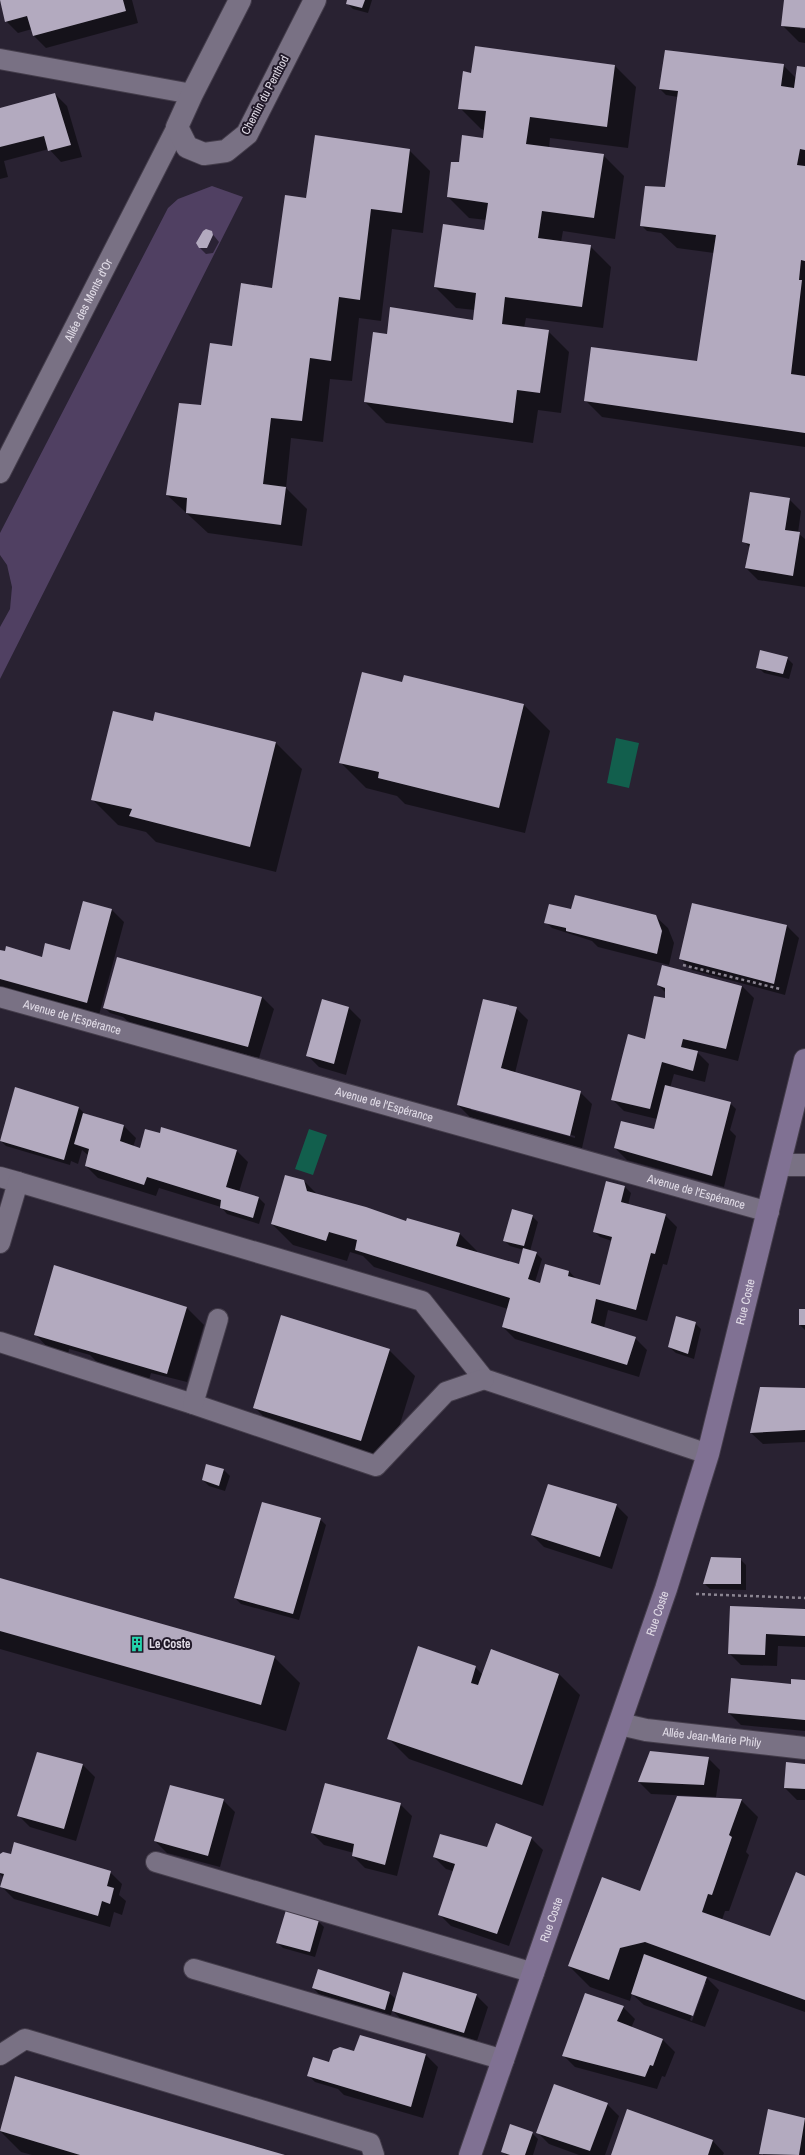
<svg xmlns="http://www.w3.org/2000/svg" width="805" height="2155" viewBox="0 0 805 2155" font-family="'Archivo Narrow',sans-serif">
  <rect width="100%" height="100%" fill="#292232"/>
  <!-- green -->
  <path fill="#504062" d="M212,186L243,197L0,679V627L10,609L12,587L7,565L0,555V533L168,208L178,199Z"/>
  <!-- water -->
  <path fill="#125f4d" d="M616,738L639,743L629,788L607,783Z
    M309,1129L327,1135L313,1175L295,1169Z"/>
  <!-- shadow -->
  <path fill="#0007" fill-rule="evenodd" d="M0,0H132L138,23L46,48L34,36L32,29L18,33L6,21Z
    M348,0H372L368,13L353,9L347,3Z
    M785,0H805V27H800V29H805V43L799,42L782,25Z
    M475,47L615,66L636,87L628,148L550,138L549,148L603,155L624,176L615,239L563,231L561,242L590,246L611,267L603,328L526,318L524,328L548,331L569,352L561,413L538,410L533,443L386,423L365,402L388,335L474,321L475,310L456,308L435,287L485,231L487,220L469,218L448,197L460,163L484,139L485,130L481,129L460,108L472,74Z
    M783,65L796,78L805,68V447L602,417L585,400L700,363L714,253L677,248L661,233L647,231L641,225L666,188L678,97L666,95L660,89Z
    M55,94L67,106L82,157L61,162L49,149L4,161L8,177L0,179V109Z
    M409,150L430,171L423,233L392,229L381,321L359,318L352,381L330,379L323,442L291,438L286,488L307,509L302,546L208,533L167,495L202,406L232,347L272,289L307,199Z
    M211,232L219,242L213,253L206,254L200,248Z
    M789,499L801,511L798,533L805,539V587L758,580L746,568L750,548L744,541Z
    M787,658L793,664L789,679L764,673L758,667Z
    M403,684L524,705L550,731L525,833L405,804L397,796L366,788L340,762Z
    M154,722L276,743L302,769L276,872L156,842L146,832L118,825L92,799Z
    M693,904L787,926L799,938L785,995L692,970L680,958Z
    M112,910L124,922L99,1015L0,987V951L43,958L70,951Z
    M572,910L655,916L668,928L674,943L669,965L598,947L592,941L552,928L546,922Z
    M658,985L742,986L754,998L738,1061L695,1050L709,1064L705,1082L674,1074L670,1088L730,1103L736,1109L730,1130L736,1136L724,1187L627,1160L615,1148L654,1130L657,1119L624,1111L612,1099L646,1040L666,999V993Z
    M262,997L274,1009L259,1058L130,1023L123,1017L110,1013L104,1007Z
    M322,1000L349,1008L361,1020L346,1075L319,1067L307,1055Z
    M516,1008L528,1020L515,1073L580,1092L592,1104L582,1148L470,1117L458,1105ZM471,1108L575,1136V1138L471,1110Z
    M79,1108L85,1114L124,1126L136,1138L133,1147L141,1149L236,1150L248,1162L239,1192L259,1198L265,1204L259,1224L227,1214L221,1207L159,1188L156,1196L98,1178L86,1166L89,1156L82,1150L78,1164L71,1161L70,1165L6,1146L0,1140Z
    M304,1181L317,1194L407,1222L460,1234L477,1251L476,1253L519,1266L524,1250L510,1246L504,1240L532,1216L538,1222L530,1251L536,1253L542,1259L535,1282L541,1284L569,1271L577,1280L601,1286L612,1241L600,1237L594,1231L607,1182L625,1187L631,1193L628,1205L665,1215L677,1227L667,1265L663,1264L647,1321L608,1310L604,1328L635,1338L647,1350L639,1377L515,1339L503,1327L508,1309L374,1267L363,1256L350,1252L347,1261L293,1245L272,1224Z
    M122,1287L187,1308L204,1325L187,1382L151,1373L149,1380L101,1366L90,1355L69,1349L68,1356L52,1352L35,1334Z
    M805,1310V1330L800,1325Z
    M695,1323L701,1329L694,1359L676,1353L669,1347Z
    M389,1350L415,1376L387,1466L280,1433L254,1407Z
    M805,1389V1442L763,1444L751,1433Z
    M224,1470L230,1476L225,1491L209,1486L203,1480Z
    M616,1505L628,1517L612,1569L544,1547L532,1535Z
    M320,1519L326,1525L299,1620L241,1604L235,1598Z
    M740,1559L746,1565V1590L710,1589L704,1583Z
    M0,1579L274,1657L300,1683L286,1731L0,1649Z
    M805,1610V1647L778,1646L777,1666L741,1665L729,1653Z
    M475,1667L483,1675L559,1674L580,1695L543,1806L409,1759L388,1738Z
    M805,1681V1731L741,1725L729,1713L791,1685Z
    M651,1752L708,1758L720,1770L716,1797L651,1794L639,1782Z
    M38,1753L83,1765L95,1777L76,1841L30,1827L18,1815Z
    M805,1765V1800H797L785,1788Z
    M223,1800L235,1812L220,1867L167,1853L155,1841Z
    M741,1800L758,1817L746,1852L749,1855L729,1911H725L722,1920L771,1938L805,1877V2012L705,1976L719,1990L705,2027L644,2005L632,1994L630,2001L590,1987L569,1966L641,1892ZM704,1983H706L692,2021L690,2020Z
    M400,1804L412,1816L397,1876L365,1868L353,1856L354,1853L324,1845L312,1833Z
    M531,1838L543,1850L509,1946L451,1926L439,1914L453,1871L446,1869L434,1857L487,1848Z
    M0,1856L110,1872L122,1884L119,1895L126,1901L122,1915L114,1912L110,1927L14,1899L2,1887L4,1878L0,1874Z
    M318,1921L324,1927L315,1957L283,1948L277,1942Z
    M313,1988L389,1993L396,1999L476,1995L488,2007L476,2044L405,2023L392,2010L391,2015L319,1994Z
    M623,2007L635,2019L631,2028L663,2040L675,2052L665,2077L662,2076L657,2089L575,2067L563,2055Z
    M360,2036L426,2055L438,2067L423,2118L344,2095L338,2089L315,2082L309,2076L330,2063L355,2052Z
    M607,2104L619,2116L605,2155H579L549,2144L537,2132Z
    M769,2110L805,2120V2155L760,2154Z
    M0,2131L282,2155H32L21,2152Z
    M532,2133L538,2139L533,2155H506L502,2151Z
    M712,2140L724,2153L723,2155H612Z"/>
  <!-- building -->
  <path fill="#b3aabf" d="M0,0H123L126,11L33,36L27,16L5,22Z
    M347,0H365L362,8L346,4Z
    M784,0H805V28L781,26Z
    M475,46L615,65L607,127L530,117L526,144L604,154L594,218L542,211L538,238L591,245L582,307L505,297L502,324L549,330L540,393L517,390L513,423L364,402L373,332L387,334L390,307L473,320L476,293L434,287L443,224L484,230L488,203L447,197L451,162H459L462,135L483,138L486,111L458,109L463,71L471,73Z
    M665,50L784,64L781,86L794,88L797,66L805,67V150L800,149L797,165L805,166V261L801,260L799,280H802L791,374L805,376V433L584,401L591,347L697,361L716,235L640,226L645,186L665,187L678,91L659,89Z
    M55,93L71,145L48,151L44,136L0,147V108Z
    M315,135L410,149L402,213L371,209L360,300L339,297L331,361L310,358L302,421L271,418L263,484L286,487L281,525L186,513L187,498L166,495L179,403L201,405L210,343L232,346L241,283L272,288L285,195L306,198Z
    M206,229L212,231L213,235L207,248H199L196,243L203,231Z
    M750,492L790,498L785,530L800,532L793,576L745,568L750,544L742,542Z
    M760,650L788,657L783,674L756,668Z
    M362,672L402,682L404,675L524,704L499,808L378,778L379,772L339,763Z
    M113,711L153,721L155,712L276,742L250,847L129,816L132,809L91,800Z
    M575,895L656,915L662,931L657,954L566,931V928L544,923L549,904L571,909Z
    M83,901L112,909L87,1003L0,979V950L5,951L6,946L42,957L45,943L70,950Z
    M692,903L787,925L774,984L679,959Z
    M117,957L262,997L248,1047L103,1008Z
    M662,965L742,986L726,1049L683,1039L681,1047L698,1051L693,1071L662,1062L650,1109L611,1100L628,1034L645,1039L654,996L665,998V988L657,985Z
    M322,999L349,1007L334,1064L306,1056Z
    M483,999L517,1007L501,1068L581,1091L570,1136L457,1105Z
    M665,1085L731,1102L712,1176L614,1148L621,1121L654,1129Z
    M15,1087L79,1107L64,1160L0,1141Z
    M83,1113L124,1125L120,1141L140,1148L145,1129L160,1133L161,1127L237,1150L226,1187L259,1197L253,1218L220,1208L221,1200L147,1177L144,1185L85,1166L89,1149L74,1144Z
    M285,1175L304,1180L307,1191L366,1207L406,1221L407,1218L460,1233L456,1246L519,1264L523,1248L537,1252L528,1279L540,1283L545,1264L569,1271L568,1276L600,1285L612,1237L593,1232L606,1181L625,1186L621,1202L666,1214L655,1254L651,1253L636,1310L596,1299L591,1323L636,1337L627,1365L502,1327L510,1298L355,1250L357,1240L329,1232L326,1241L271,1224Z
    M512,1209L533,1215L524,1246L503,1241Z
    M54,1265L187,1307L167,1374L34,1335Z
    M799,1309H805V1325H799Z
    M281,1315L390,1349L361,1441L253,1408Z
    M676,1316L696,1322L688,1354L668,1347Z
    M760,1387L805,1388V1430L750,1433Z
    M206,1464L224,1469L219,1486L202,1480Z
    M548,1484L617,1504L600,1557L531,1535Z
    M262,1502L321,1518L293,1614L234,1598Z
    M711,1557L741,1558V1584H703Z
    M0,1578L275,1656L261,1705L0,1631Z
    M730,1606L805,1609V1636L766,1634L765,1655L728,1654Z
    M418,1646L476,1666L471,1683L478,1685L491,1649L559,1674L522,1785L387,1739Z
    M731,1678L791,1684V1679L805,1680V1720L728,1713Z
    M650,1751L709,1757L704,1785L638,1782Z
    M37,1752L83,1764L64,1829L17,1816Z
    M786,1762L805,1764V1789L784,1788Z
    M325,1783L401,1803L385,1865L352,1856L354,1844L311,1833Z
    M170,1785L224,1799L208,1856L154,1841Z
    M677,1796L742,1799L729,1835L732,1837L712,1895L708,1894L702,1912L770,1936L796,1872L805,1876V2000L645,1942L620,1948L609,1980L568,1966L602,1877L640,1891Z
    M496,1823L532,1837L497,1934L438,1915L455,1864L433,1857L440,1834L487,1847Z
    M14,1842L111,1871L107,1886L114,1888L110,1904L102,1901L98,1916L0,1887L4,1874L0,1873V1854L3,1852L11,1854Z
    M286,1910L319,1920L310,1952L276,1943Z
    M644,1954L707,1977L693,2016L631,1994Z
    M318,1969L390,1992L385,2010L312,1988Z
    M403,1972L477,1994L464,2033L392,2011Z
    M585,1993L624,2006L617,2021L663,2039L653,2066L650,2065L645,2077L562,2056Z
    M360,2035L426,2054L411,2107L307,2076L313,2057L329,2062L333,2050L340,2047L354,2051Z
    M15,2076L285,2155H80L0,2131Z
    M554,2084L608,2103L590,2151L536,2133Z
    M627,2109L713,2140L708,2155H611Z
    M768,2109L805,2118L799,2155L759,2154Z
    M510,2124L533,2132L525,2155H510L501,2152Z"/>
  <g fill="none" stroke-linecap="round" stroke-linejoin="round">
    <defs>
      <g id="service">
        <path d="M0,59L192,94"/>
        <path id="s1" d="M0,473L177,127"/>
        <path id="s2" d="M0,997L769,1212"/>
        <path d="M0,1177L18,1182"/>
        <path d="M0,1243L18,1182L422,1301L484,1379L708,1454"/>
        <path d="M0,1342L193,1404L376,1466L446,1392L484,1379"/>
        <path d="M193,1404L218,1319"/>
        <path d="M156,1862L534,1973"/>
        <path d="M194,1969L504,2060"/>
        <path d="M0,2055L25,2039L370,2143L374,2155"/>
      </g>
      <g id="minor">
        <path d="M240,0L192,94L177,127L187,147L204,154L226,151L247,134L315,0"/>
        <path d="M780,1165H805"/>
        <path id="s3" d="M620,1724L646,1730L805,1748"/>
      </g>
      <g id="secondary">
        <path id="s4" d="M470,2155L666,1589L708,1454L805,1060"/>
      </g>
    </defs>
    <!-- service casing -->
    <use href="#service" stroke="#443d4b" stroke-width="22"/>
    <!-- minor casing -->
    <use href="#minor" stroke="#443d4b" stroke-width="24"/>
    <!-- secondary casing -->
    <use href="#secondary" stroke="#443d4b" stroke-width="24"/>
    <!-- path -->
    <path stroke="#8a8491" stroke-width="2.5" stroke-dasharray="3 3" stroke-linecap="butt" d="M683,965L780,989
      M696,1594L805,1598"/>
    <!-- service -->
    <use href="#service" stroke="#797184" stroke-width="20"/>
    <!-- minor -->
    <use href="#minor" stroke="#797184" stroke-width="22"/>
    <!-- secondary -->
    <use href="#secondary" stroke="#807193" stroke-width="22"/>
  </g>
  <!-- icons -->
  <defs>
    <symbol id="building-bare" viewBox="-9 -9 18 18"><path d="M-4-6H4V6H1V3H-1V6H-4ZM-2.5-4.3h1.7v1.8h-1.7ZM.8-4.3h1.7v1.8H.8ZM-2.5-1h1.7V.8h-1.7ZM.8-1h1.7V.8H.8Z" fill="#24d5ae" stroke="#201828" stroke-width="2.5" paint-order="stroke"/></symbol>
  </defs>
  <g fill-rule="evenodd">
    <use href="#building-bare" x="126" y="1633" width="22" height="22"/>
  </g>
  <g text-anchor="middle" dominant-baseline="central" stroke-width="4" stroke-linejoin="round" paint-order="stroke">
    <!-- street labels -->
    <g font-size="12" fill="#e2dde8" stroke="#201828">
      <text transform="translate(265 95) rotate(-62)">Chemin du Penthod</text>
      <text stroke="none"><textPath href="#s1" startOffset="194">Allée des Monts d'Or</textPath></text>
      <text stroke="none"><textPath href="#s2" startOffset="75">Avenue de l'Espérance</textPath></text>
      <text stroke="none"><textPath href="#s2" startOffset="399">Avenue de l'Espérance</textPath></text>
      <text stroke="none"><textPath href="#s2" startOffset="723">Avenue de l'Espérance</textPath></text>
      <text stroke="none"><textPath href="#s4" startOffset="897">Rue Coste</textPath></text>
      <text stroke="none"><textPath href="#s4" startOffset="573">Rue Coste</textPath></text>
      <text stroke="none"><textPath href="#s3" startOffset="93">Allée Jean-Marie Phily</textPath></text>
      <text stroke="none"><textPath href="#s4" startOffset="249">Rue Coste</textPath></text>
    </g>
    <!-- poi labels -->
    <g font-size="12" font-weight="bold" fill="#e2dde8" stroke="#201828" text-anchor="start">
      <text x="149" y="1644">Le Coste</text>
    </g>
  </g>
</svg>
